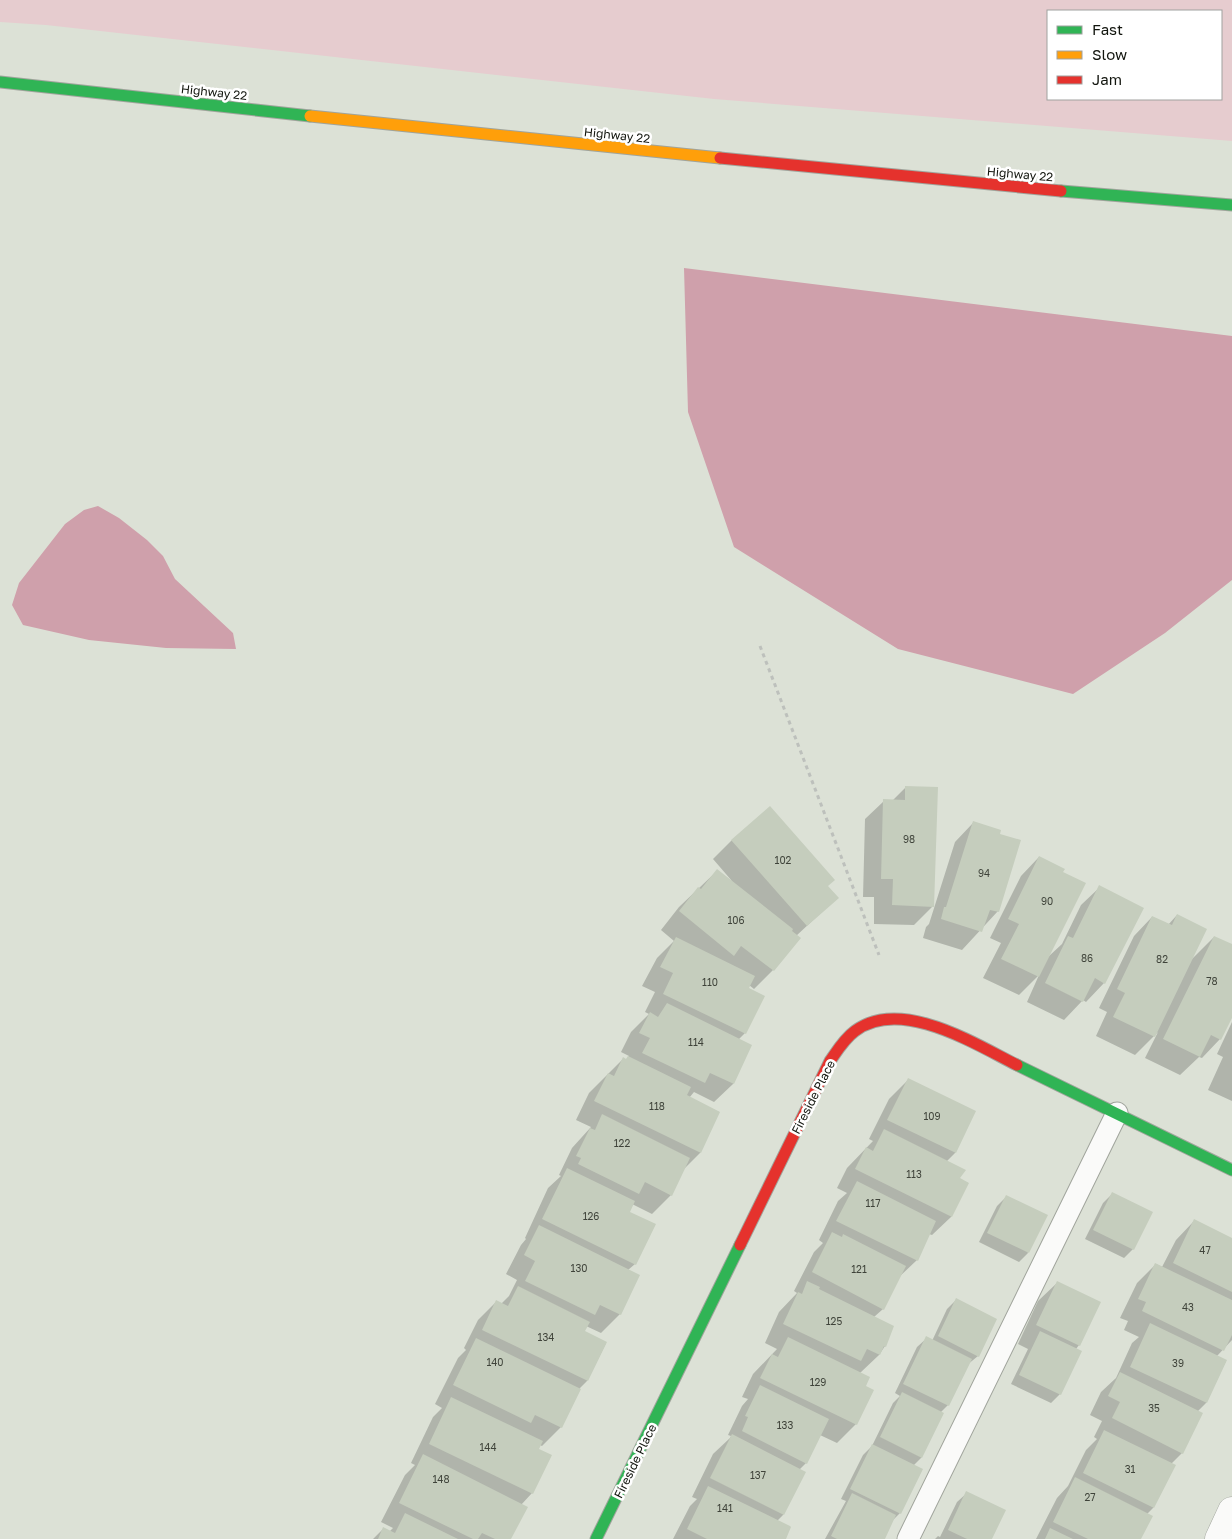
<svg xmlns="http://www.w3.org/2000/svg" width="1232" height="1539" viewBox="0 0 1232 1539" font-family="'Golos Text',sans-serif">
  <rect width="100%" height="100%" fill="#dce1d6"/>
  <!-- green -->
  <path fill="#e6cccf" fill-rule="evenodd" d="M0,0H1232V141L714,99L46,25L0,22ZM1048,11H1221V99H1048Z"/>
  <!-- water -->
  <path fill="#cfa0ab" d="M684,268L1232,336V580L1165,633L1073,694L898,649L734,547L688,412Z
    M98,506L119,518L147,540L163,556L175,579L233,633L236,649L166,648L89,640L23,625L12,605L19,583L65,524L84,510Z"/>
  <!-- shadow -->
  <path fill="#0003" d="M906,787L933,906L914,925L874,924V897H863L865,819L884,801H892Z
    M973,823L998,834V911L962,950L923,938L926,927L929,924L955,842Z
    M732,840L827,886L837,898L796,936L773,970L754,989L749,985L745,1033L738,1040L750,1046L733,1084L714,1102L694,1092L689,1098L719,1112L700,1153L684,1169L671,1195L652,1214L632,1204L628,1212L635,1264L628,1270L620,1314L601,1333L586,1326L584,1332L606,1343L587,1381L580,1388L561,1427L542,1446L540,1445L537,1450L532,1493L521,1505L510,1539H373L383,1529L389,1532L393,1528L381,1522L405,1475L415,1465L411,1463L433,1417L442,1408L435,1404L458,1358L466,1350L464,1348L478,1320L496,1302L501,1304L509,1296L517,1280L506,1274L521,1245L526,1239L525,1238L548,1188L561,1176L559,1175L572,1148L591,1127L576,1120L589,1093L623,1059L626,1060L629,1056L621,1052L631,1032L649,1014L645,1012L655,992L642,986L657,958L674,941L661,930L679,907L717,871L732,881L713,859Z
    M1039,857L1048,957L1062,944L1081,905L1100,887L1104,983L1086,1002L1083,1000L1064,1020L1027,1002L1039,975L1019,995L983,978L1001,943L990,938L1021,876Z
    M1177,915L1191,960L1214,937L1232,946V1015L1220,1039L1202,1058L1199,1057L1180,1075L1145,1058L1158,1032L1135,1055L1096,1036L1107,1012L1099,1008L1134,936L1152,917L1168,925Z
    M1232,1022V1101L1208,1090L1223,1057L1217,1054Z
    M908,1080L974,1112L955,1153L946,1162L958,1179L968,1183L951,1217L932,1235L929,1234L917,1260L898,1278L883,1309L874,1317L885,1346L879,1355L860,1373L864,1387L856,1424L837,1443L820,1435L806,1463L799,1470L783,1515L777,1521L785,1539H673L690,1506L697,1499L692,1497L713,1454L730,1438L731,1436L728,1435L742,1406L748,1399L742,1397L753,1374L777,1349L765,1343L779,1312L797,1293L794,1291L814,1252L823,1243L819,1240L838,1201L847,1193L837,1188L847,1168L873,1141L869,1139L889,1099Z
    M1112,1194L1133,1249L1124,1258L1085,1239L1103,1203Z
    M1006,1197L1028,1253L1019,1262L979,1242L997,1206Z
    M1194,1221L1232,1239V1340L1217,1356L1226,1361L1206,1403L1197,1412L1182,1453L1171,1464L1153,1508L1147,1514L1140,1539H1036L1057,1498L1068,1486L1086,1450L1097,1439L1094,1437L1102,1421L1090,1415L1101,1392L1116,1378L1132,1343L1139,1337L1124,1330L1128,1321L1120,1318L1137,1283L1156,1264L1162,1267L1176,1240Z
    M1057,1283L1079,1345L1076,1349L1060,1394L1051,1403L1011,1384L1028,1349L1018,1344L1038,1301Z
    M956,1300L978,1356L967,1365L948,1405L940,1413L921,1458L913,1466L900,1513L891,1522L883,1539H825L846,1501L841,1499L863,1455L872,1446L893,1403L900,1396L895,1393L917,1347L927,1338L932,1341L947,1309Z
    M967,1493L991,1539H935L938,1536L940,1537L957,1502Z"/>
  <!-- building -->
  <path fill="#c5cdbd" d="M905,786L938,787L934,907L892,905L893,879H881L883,799L905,800Z
    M770,806L835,880L828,886L839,898L807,926L731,840Z
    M973,821L1001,830L1000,834L1021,840L999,912L990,910L982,932L941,919L944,907H946Z
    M1039,856L1065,869L1063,872L1086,883L1039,977L1001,959L1019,924L1008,919Z
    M717,869L793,929L792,931L801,938L774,971L741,946L734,956L679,911L698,887L701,889Z
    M1099,885L1144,908L1105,984L1095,978L1083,1002L1045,983L1068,936L1073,938Z
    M1177,914L1207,929L1155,1037L1113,1017L1125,993L1117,989L1152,916L1172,925Z
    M1214,936L1232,944V1018L1221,1040L1211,1035L1200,1057L1163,1039Z
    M676,937L755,976L749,988L765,996L746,1034L663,994L673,973L660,967Z
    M667,1003L752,1045L734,1084L710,1073L705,1083L642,1053L650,1038L639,1033L650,1012L658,1017Z
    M628,1056L691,1087L687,1095L720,1112L701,1153L594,1101L608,1073L614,1076L623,1057L626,1059Z
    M908,1078L976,1111L956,1153L887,1120Z
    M602,1114L690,1158L672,1196L645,1182L639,1194L578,1164L581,1158L576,1156L590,1128L595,1130Z
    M884,1129L966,1170L960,1178L969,1183L952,1217L855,1169L866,1147L873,1151Z
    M567,1168L635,1201L630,1212L656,1224L636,1265L542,1219Z
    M857,1181L936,1221L918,1261L836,1221Z
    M1112,1192L1153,1212L1134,1250L1093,1230Z
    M1006,1195L1048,1215L1029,1253L987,1233Z
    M1194,1219L1232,1238V1292L1173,1263Z
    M539,1225L640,1275L621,1315L600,1305L595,1315L525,1281L535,1261L524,1255Z
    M832,1232L842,1237L843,1234L906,1266L884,1310L812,1272Z
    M1155,1263L1232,1300V1335L1224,1351L1142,1311L1146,1302L1138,1299Z
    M807,1281L820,1287L819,1289L894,1326L886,1347L884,1346L880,1355L867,1349L861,1361L783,1324L798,1292L802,1294Z
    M1057,1281L1101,1302L1080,1346L1036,1325Z
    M518,1286L590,1322L585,1331L607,1342L588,1381L482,1330L496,1300L508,1306Z
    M956,1298L997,1319L979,1357L938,1336Z
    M1150,1323L1227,1360L1207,1403L1130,1367Z
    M1040,1331L1082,1351L1061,1395L1019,1375Z
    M926,1336L972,1359L949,1406L903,1384Z
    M788,1337L870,1377L866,1386L874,1390L857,1425L760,1378L772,1354L778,1357Z
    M476,1338L581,1389L562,1428L535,1415L531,1423L453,1385Z
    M1120,1372L1203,1413L1183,1454L1112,1418L1120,1402L1108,1396Z
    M760,1385L829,1419L807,1464L742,1431L748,1417L745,1416Z
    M902,1392L944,1413L922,1458L880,1437Z
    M451,1397L543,1441L539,1449L552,1455L533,1494L429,1444Z
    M1104,1430L1176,1465L1154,1508L1083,1473Z
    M732,1434L806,1472L784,1515L710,1478Z
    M872,1444L923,1469L901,1514L850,1489Z
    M423,1454L528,1507L511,1539H495L482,1533L478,1539H473L399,1503Z
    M1075,1477L1153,1516L1141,1539H1088L1053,1522Z
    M708,1486L790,1526L791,1527L786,1539H707L687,1529Z
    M966,1491L1006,1510L992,1539H967L948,1530Z
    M852,1493L896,1515L885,1539H837L831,1536Z
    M405,1513L458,1539H378L383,1527L395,1533Z
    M1050,1528L1073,1539H1045Z"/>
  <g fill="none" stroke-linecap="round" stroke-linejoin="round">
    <defs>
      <path id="lane" d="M908,1539L1117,1113"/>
      <path id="street" d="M1219,1539L1232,1511"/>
      <path id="fast" d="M0,82L310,116
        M1061,191L1232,205
        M1017,1065L1232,1170
        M596,1539L740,1245"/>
      <path id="slow" d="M310,116L720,158"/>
      <path id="jam" d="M720,158L1061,191
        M740,1245L830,1061C837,1051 844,1039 855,1031C901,997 975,1044 1017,1065"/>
    </defs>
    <!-- lane casing -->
    <use href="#lane" stroke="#a0a49c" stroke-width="23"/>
    <!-- street casing -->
    <use href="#street" stroke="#a0a49c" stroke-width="29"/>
    <!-- fast casing -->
    <use href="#fast" stroke="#a0a49c" stroke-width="13"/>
    <!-- slow casing -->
    <use href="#slow" stroke="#a0a49c" stroke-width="13"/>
    <!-- jam casing -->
    <use href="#jam" stroke="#a0a49c" stroke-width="13"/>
    <!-- path -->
    <path stroke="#bdc0bc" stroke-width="3" stroke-dasharray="4 4" stroke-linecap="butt" d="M760,646L879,955"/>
    <!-- lane -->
    <use href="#lane" stroke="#fafaf9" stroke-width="21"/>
    <!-- street -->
    <use href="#street" stroke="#fafaf9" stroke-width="28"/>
    <!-- fast -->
    <use href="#fast" stroke="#30b455" stroke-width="11"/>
    <!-- slow -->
    <use href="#slow" stroke="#ff9f0a" stroke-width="11"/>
    <!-- jam -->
    <use href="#jam" stroke="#e5322d" stroke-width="11"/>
  </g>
  <g text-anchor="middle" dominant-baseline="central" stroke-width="5" stroke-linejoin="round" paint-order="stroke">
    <!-- number labels -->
    <g font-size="10" fill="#3f433a">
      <text x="909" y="839">98</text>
      <text x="783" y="860">102</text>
      <text x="984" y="873">94</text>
      <text x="1047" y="901">90</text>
      <text x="736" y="920">106</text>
      <text x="1087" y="958">86</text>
      <text x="1162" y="959">82</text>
      <text x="1212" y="981">78</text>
      <text x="710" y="982">110</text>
      <text x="696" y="1042">114</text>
      <text x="657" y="1106">118</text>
      <text x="932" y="1116">109</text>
      <text x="622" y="1143">122</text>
      <text x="914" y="1174">113</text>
      <text x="873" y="1203">117</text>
      <text x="591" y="1216">126</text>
      <text x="1205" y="1250">47</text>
      <text x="579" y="1268">130</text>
      <text x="859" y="1269">121</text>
      <text x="1188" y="1307">43</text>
      <text x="834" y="1321">125</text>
      <text x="546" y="1337">134</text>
      <text x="495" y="1362">140</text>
      <text x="1178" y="1363">39</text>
      <text x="818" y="1382">129</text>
      <text x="1154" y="1408">35</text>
      <text x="785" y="1425">133</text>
      <text x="488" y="1447">144</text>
      <text x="1130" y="1469">31</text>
      <text x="758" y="1475">137</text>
      <text x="441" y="1479">148</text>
      <text x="1090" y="1497">27</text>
      <text x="725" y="1508">141</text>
    </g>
    <!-- street labels -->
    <g font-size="12" fill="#12150e" stroke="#fff">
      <text transform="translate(214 92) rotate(6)">Highway 22</text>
      <text transform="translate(617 135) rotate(6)">Highway 22</text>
      <text transform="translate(1020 174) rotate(5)">Highway 22</text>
      <text transform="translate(813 1097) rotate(-63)">Fireside Place</text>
      <text transform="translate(635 1461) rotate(-64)">Fireside Place</text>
    </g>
  </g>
  <!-- legend -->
  <rect x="1047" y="10" width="175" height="90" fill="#ffffff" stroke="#a0a19f"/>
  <rect x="1057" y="26" width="25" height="8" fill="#30b455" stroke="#a0a19f"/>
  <text x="1092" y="35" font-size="15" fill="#12150e">Fast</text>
  <rect x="1057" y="51" width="25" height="8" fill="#ff9f0a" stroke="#a0a19f"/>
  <text x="1092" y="60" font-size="15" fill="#12150e">Slow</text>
  <rect x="1057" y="76" width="25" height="8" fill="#e5322d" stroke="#a0a19f"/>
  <text x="1092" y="85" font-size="15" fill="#12150e">Jam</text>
</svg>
